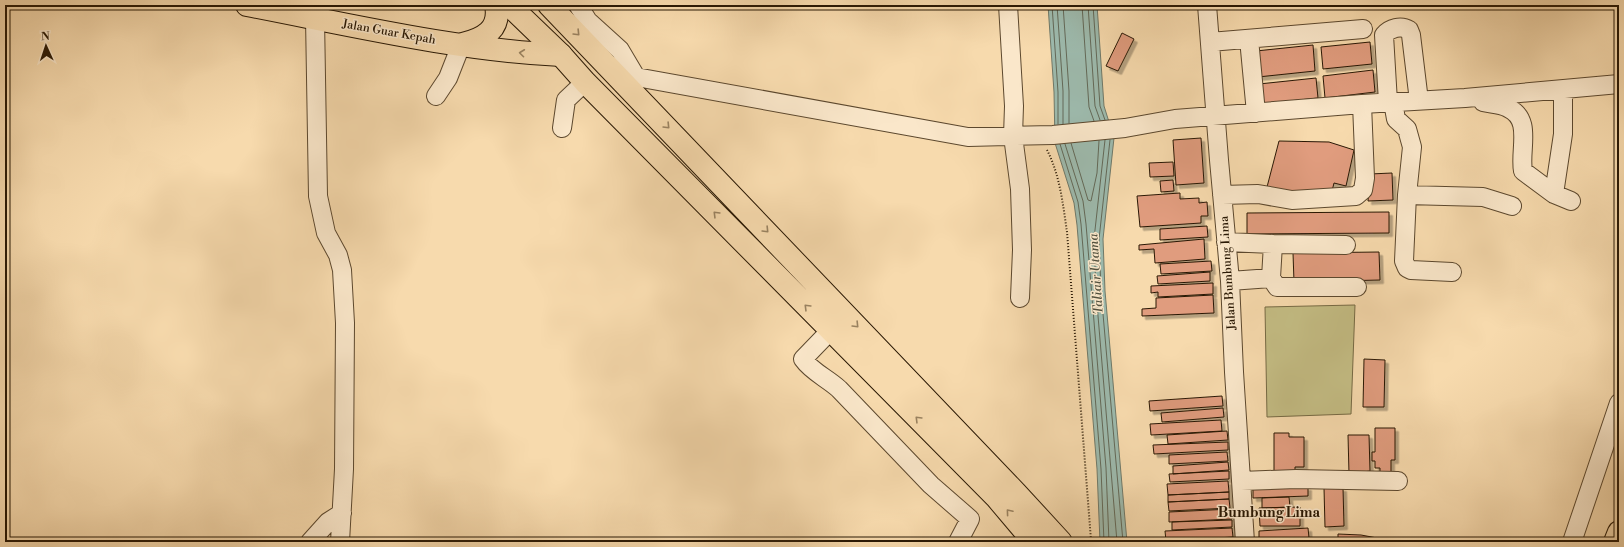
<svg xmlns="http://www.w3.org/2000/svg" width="1624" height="547" viewBox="0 0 1624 547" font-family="'Libre Bodoni',serif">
  <defs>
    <filter id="shadow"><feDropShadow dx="3.5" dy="3.5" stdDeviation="0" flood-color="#0004"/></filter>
  </defs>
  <rect width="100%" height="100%" fill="#f7daad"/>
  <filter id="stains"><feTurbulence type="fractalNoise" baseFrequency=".005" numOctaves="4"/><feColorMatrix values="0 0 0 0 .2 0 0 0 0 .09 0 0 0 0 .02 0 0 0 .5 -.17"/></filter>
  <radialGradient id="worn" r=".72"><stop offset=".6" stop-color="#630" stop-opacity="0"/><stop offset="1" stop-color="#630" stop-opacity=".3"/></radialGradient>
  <!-- green -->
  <path fill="#c4bd84" stroke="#766a44" d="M1355,305L1351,414L1267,417L1265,307Z"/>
  <!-- water -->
  <path fill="#9dbaad" stroke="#6f7969" d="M1048,5H1097L1104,106L1114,138L1103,239L1105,291L1127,542H1100L1097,469L1077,225L1074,203L1055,143L1054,92Z"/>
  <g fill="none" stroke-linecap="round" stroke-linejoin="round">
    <!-- shore -->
    <path stroke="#636958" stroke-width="1" d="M1052,5L1058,92V124
      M1057,5L1063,91V124
      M1063,5L1069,91V123
      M1082,5L1089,107L1094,121
      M1088,5L1095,106L1100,120
      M1093,5L1100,106L1105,120
      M1105,140L1094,239L1096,292L1117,542
      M1110,140L1099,239L1101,291L1123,542
      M1071,143L1088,200L1091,201L1097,173L1099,141
      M1060,144L1078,202L1081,224L1101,469L1104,542
      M1065,144L1083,201L1086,224L1106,468L1109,542"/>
  </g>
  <!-- building -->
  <path fill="#e09c7e" stroke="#291804" filter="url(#shadow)" d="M1122,33L1134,39L1118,71L1106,66Z
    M1370,42L1372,64L1323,69L1321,47Z
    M1313,45L1315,71L1258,77L1256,51Z
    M1373,70L1375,92L1325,98L1323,76Z
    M1316,78L1318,98L1261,104L1259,84Z
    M1201,138L1204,183L1176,185L1173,140Z
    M1279,141L1329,142L1354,150L1346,186L1334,183L1332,191L1315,197L1267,187Z
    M1173,162L1174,176L1150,177L1149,163Z
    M1392,173L1393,200L1368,201L1370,174Z
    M1173,180L1174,191L1161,192L1160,181Z
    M1180,193V199L1199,198V203L1207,202L1208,216H1201V223L1140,227L1137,196Z
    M1389,212V233L1247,234V213Z
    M1207,226L1208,237L1160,240V229Z
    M1204,239L1205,259L1155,263L1154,249L1139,250V245Z
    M1379,252L1380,280L1294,282L1293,253Z
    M1211,261L1212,271L1161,274L1160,264Z
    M1210,272V281L1158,284L1157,276Z
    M1213,283V294L1158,297V292L1151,293V286Z
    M1213,295L1214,313L1142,316V309L1156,308V298Z
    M1364,359L1385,360L1384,407H1363Z
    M1222,396L1223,406L1150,411L1149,401Z
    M1223,408L1224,417L1162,422L1161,413Z
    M1221,420L1222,431L1151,435L1150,424Z
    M1375,428H1395V460H1391V475H1380V468H1375V461H1372V452H1375Z
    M1227,431L1228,440L1168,444L1167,435Z
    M1274,433H1289V437H1304V467H1295V473H1274Z
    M1348,435H1369L1370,471L1349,474Z
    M1228,442V450L1154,454L1153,445Z
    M1227,452L1228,461L1169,464V455Z
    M1228,462L1229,470L1173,474V466Z
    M1229,471V479L1170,482L1169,474Z
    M1228,481L1229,492L1168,495L1167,484Z
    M1308,487V496L1253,498V488Z
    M1324,488H1343L1344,526L1325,527Z
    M1229,492V499L1168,502V495Z
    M1289,497L1290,507L1262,508V498Z
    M1229,499L1230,508L1169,511L1168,502Z
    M1300,507V526H1260L1259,508Z
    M1232,509V519L1169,522V512Z
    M1232,520V527L1172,530V522Z
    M1232,528L1233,537L1166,541L1165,531Z
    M1308,528L1309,538L1259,541V531Z
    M1338,534L1361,535L1388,540V542H1341L1338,541Z
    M1234,538L1235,542H1172Z
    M1309,538V542H1259V541Z
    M1322,538L1338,541L1341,542H1321Z"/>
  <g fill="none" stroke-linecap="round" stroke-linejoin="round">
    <defs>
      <path id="minor" d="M578,5L588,21L620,50L636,77
        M1008,5L1014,106L1013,136L1020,189L1022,250L1020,298
        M1207,5L1219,160L1230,281L1234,372L1245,542
        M315,18L318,196L326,233L338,255L342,270L345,323L344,469L340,542
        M1249,39L1256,113
        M1210,42L1363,29
        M627,85L636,77L968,137L1053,135L1125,128L1175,119L1362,104L1465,98L1619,84
        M436,96L448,78L461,45
        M1388,102L1384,35C1390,28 1401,25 1409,30L1411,35L1419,101
        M1393,102L1396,119L1407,129L1412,147L1407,195L1404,261L1407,268L1411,270L1452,272
        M1483,102C1491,104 1501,104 1508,108C1533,119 1519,150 1523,171L1554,194L1571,201
        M562,128L566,100L585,82
        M1554,194L1563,134V90
        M1222,195L1258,194L1292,200L1356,196L1363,190L1365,178L1362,104
        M1407,195L1483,197L1512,206
        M1226,242L1273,244L1271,278L1230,281
        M1273,244L1346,245
        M1271,278L1277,287H1357
        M831,330L803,359C812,372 827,378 839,389L931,485L970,519L958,542
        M1241,481L1296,479L1398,481
        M310,542L328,522L342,513
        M1572,542L1619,403"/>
      <path id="major" d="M247,5C351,25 456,50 561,55
        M463,44C483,39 501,30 496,5"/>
      <path id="highway" d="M509,5L561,55L585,82L996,497L1034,542
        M549,5L1016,493L1061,542
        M1615,542L1619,532"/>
    </defs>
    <!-- minor casing -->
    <use href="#minor" stroke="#5c482e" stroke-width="20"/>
    <!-- major casing -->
    <use href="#major" stroke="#291804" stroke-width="24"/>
    <!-- highway casing -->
    <use href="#highway" stroke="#291804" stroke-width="24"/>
    <!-- path -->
    <path stroke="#291804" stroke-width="2" stroke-dasharray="1 2" stroke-linecap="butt" d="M1047,150C1060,175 1063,205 1067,232L1091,540"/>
    <!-- minor -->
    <use href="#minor" stroke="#fae7ca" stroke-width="18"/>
    <!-- major -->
    <use href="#major" stroke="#f7daad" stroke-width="22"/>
    <!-- highway -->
    <use href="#highway" stroke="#f7daad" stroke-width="22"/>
  </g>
  <!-- one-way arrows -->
  <defs><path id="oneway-chevron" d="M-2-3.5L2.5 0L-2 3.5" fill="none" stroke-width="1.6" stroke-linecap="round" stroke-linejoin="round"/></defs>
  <g stroke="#9a8361">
    <use href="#oneway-chevron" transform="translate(577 33) rotate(46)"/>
    <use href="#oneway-chevron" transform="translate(522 53) rotate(-173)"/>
    <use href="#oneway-chevron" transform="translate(667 126) rotate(46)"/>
    <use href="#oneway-chevron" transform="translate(716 214) rotate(-135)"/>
    <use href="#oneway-chevron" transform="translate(766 230) rotate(46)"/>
    <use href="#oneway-chevron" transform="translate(807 307) rotate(-135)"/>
    <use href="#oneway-chevron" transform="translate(856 325) rotate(46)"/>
    <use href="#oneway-chevron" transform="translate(918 419) rotate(-135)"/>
    <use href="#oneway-chevron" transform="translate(1009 512) rotate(-130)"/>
  </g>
  <g text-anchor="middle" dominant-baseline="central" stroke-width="3" stroke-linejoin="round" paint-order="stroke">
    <!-- street labels -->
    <g font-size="12" fill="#291804" stroke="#fae7ca">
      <text transform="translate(389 32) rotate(10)">Jalan Guar Kepah</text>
      <text transform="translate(1228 273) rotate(-94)">Jalan Bumbung Lima</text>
    </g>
    <!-- water labels -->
    <g font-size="13" font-style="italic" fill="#52513f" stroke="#fae7ca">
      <text transform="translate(1096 274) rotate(-94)">Taliair Utama</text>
    </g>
    <!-- quarter labels -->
    <g font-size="14" font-weight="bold" fill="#291804" stroke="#fae7ca">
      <text x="1269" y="513">Bumbung Lima</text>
    </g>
  </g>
  <!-- margin -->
  <rect width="1624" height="547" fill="none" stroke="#f7daad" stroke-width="20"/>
  <rect x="6" y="6" width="1612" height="535" fill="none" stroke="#291804" stroke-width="2"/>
  <rect x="10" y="10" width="1604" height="527" fill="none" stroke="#291804"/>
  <!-- north arrow -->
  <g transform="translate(46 46) rotate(357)" stroke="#fae7ca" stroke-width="3" paint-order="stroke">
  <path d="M0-3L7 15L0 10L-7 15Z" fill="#291804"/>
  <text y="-6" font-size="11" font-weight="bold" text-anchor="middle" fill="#291804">N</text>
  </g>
  <rect width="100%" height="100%" filter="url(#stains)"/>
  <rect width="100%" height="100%" fill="url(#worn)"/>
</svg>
